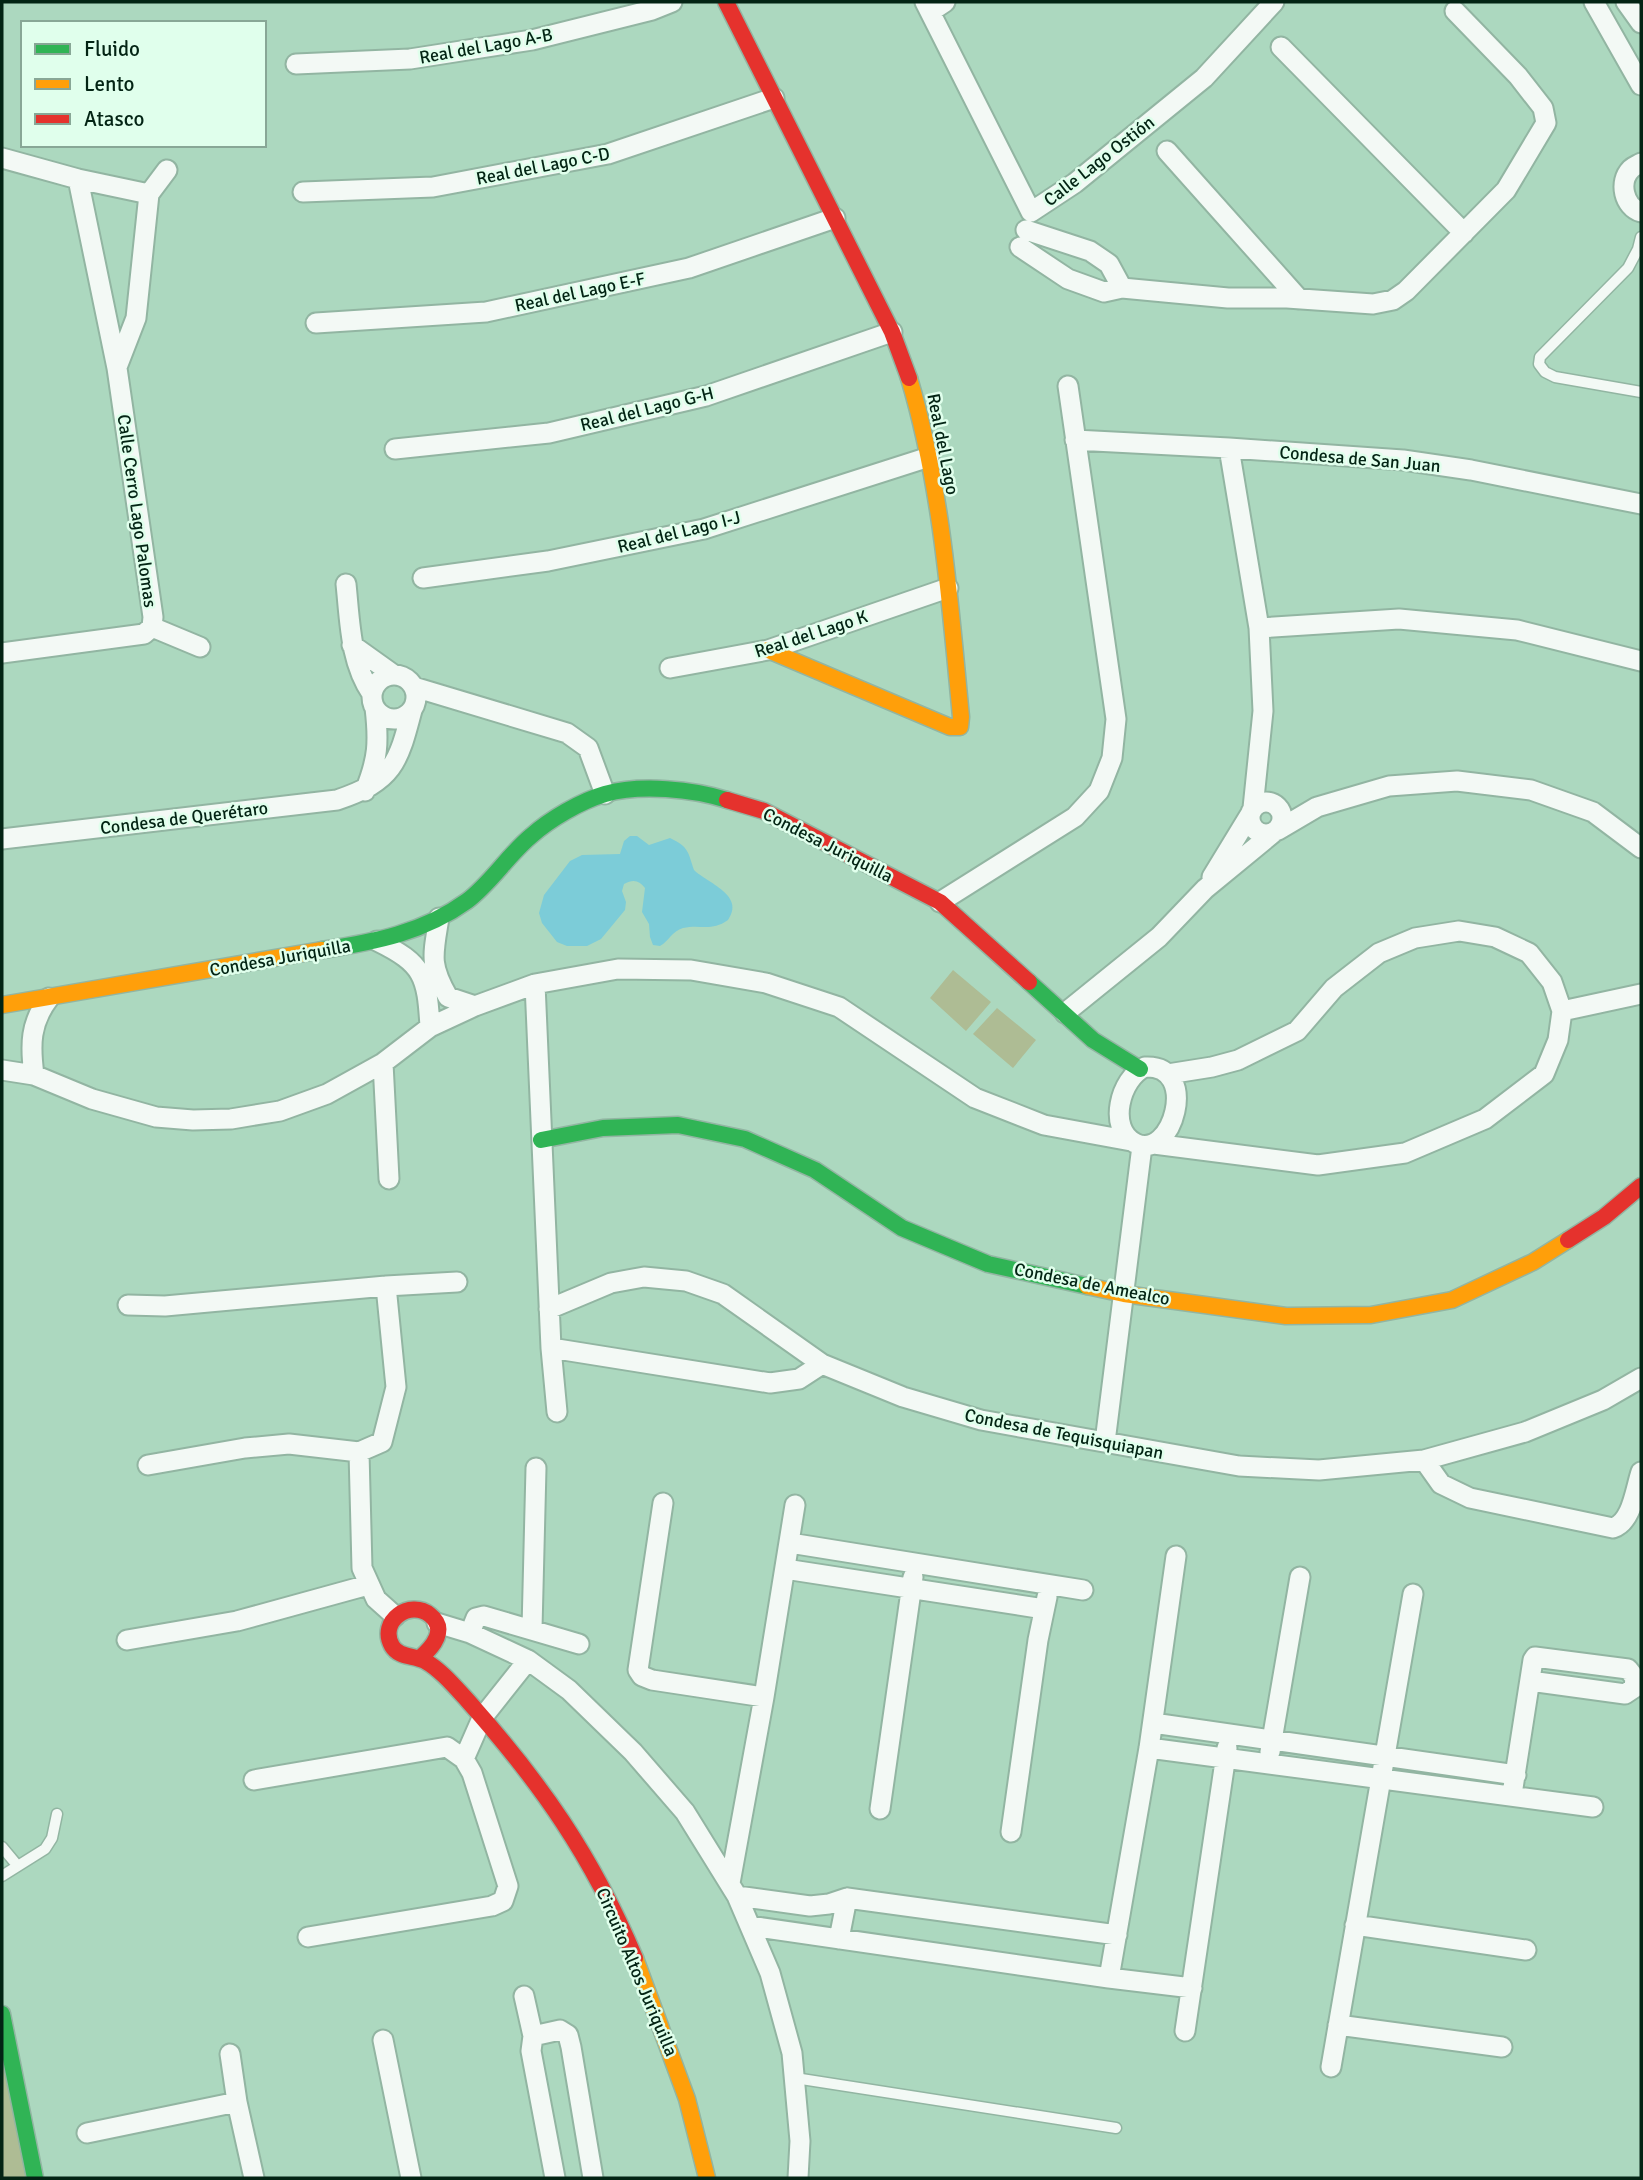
<svg xmlns="http://www.w3.org/2000/svg" width="1643" height="2180" viewBox="0 0 1643 2180" font-family="Signika,sans-serif">
  <rect width="100%" height="100%" fill="#acd8bf"/>
  <!-- green -->
  <path fill="#aebc94" d="M953,970L991,1002L966,1031L930,998Z
    M997,1008L1036,1040L1013,1068L973,1034Z
    M2,2014L35,2178H2Z"/>
  <!-- water -->
  <path fill="#7cccd8" d="M630,836H637L649,845L670,838C689,847 688,852 694,870C707,883 746,895 728,920C711,932 701,924 683,928C672,931 669,941 660,946L653,945L650,937L649,924L642,912L645,888C639,880 633,879 624,884L622,891L626,902L625,910L601,939L587,946H567L557,942L542,923L539,913L544,895L570,861L582,855L620,854L624,841Z"/>
  <g fill="none" stroke-linecap="round" stroke-linejoin="round">
    <defs>
      <path id="lane" d="M1641,237L1638,249L1628,268L1540,357L1539,364L1545,372L1555,377L1641,392
        M2,1847L17,1865
        M2,1876L45,1849L52,1838L57,1814
        M795,2078L1116,2128"/>
      <path id="street" d="M925,2L1031,212
        M1594,2L1641,85
        M1626,2L1641,23
        M930,12L945,2
        M1281,47L1464,233
        M296,64L410,59L532,40L652,10L672,2
        M1167,151L1299,299
        M2,158L78,179L149,194
        M1641,163C1638,165 1634,166 1631,169C1618,182 1624,207 1641,212
        M303,192L433,187L608,154L774,98
        M149,194L167,170
        M1031,212L1075,183L1204,78L1274,2
        M1020,247L1068,279L1104,292L1122,288L1109,264L1090,251L1026,230
        M1122,288L1228,298H1287L1373,304L1393,300L1406,291L1506,190L1546,123L1543,108L1518,76L1455,11
        M316,323L486,312L689,268L835,218
        M117,367L136,318L149,194
        M1075,440L1229,448L1403,460L1471,470L1641,504
        M1229,448L1259,628L1263,711L1253,808
        M395,449L549,433L706,396L892,332
        M423,578L548,561L704,529L929,457
        M346,584C350,622 350,662 372,694
        M152,627L200,647
        M1259,628L1399,619L1517,630L1641,661
        M352,645L394,675
        M2,653L144,634L152,627L153,617L117,368L78,179
        M670,668L768,650L948,588
        M372 697a22 22 0 1 1 44 0a22 22 0 1 1-44 0Z
        M414,687L567,733L588,748L605,794
        M365,791C378,759 379,742 375,708
        M1250 818a16 16 0 1 1 32 0a16 16 0 1 1-32 0Z
        M1278,830L1317,807L1389,786L1457,781L1531,790L1593,812L1641,848
        M2,839L337,800C393,781 398,764 412,710
        M1212,877L1251,813
        M940,902L1075,817L1099,791L1112,758L1116,719L1068,386
        M439,918C433,955 429,964 448,997L475,1006
        M377,941C424,964 427,976 430,1027
        M535,984L551,1348L557,1412
        M1562,1011L1641,994
        M1065,1013L1159,937L1205,889L1273,833
        M383,1063L389,1179
        M1145,1067C1201,1064 1172,1163 1135,1143C1107,1129 1120,1078 1145,1067Z
        M2,1070L34,1075L92,1099L156,1117L193,1120L231,1119L280,1111L327,1094L383,1063L430,1027L475,1006L535,984L618,969L691,970L766,983L839,1007L975,1098L1044,1125L1131,1141
        M34,1075C30,1045 30,1023 49,998
        M1154,1144L1318,1165L1405,1153L1485,1119L1544,1074L1558,1040L1562,1011L1552,982L1529,953L1495,937L1459,931L1415,938L1379,953L1334,988L1297,1031L1238,1060L1212,1067L1168,1074
        M128,1305L165,1306L386,1286L457,1282
        M549,1309L611,1283L644,1277L686,1281L723,1294L822,1364L903,1397L981,1420L1239,1466L1319,1470L1424,1460L1525,1432L1603,1400L1641,1378
        M551,1348L770,1383L799,1379L822,1364
        M1105,1442L1142,1146
        M359,1452L362,1568L376,1599L395,1616
        M1424,1460L1441,1484L1470,1498L1613,1528C1632,1522 1635,1490 1641,1472
        M148,1465L245,1448L289,1444L359,1452L382,1442L396,1387L386,1286
        M663,1503L638,1670L642,1676L652,1680L764,1697
        M790,1543L1083,1590
        M785,1569L1044,1609
        M437,1623L470,1633L528,1660L569,1690L633,1752L685,1812L737,1896L770,1973L792,2053L800,2141L798,2178
        M532,1629L536,1468
        M470,1633L476,1618L484,1616L579,1644
        M127,1640L237,1621L368,1585
        M1153,1723L1516,1775
        M1149,1748L1593,1807
        M1270,1752L1300,1577
        M464,1759L482,1718L528,1660
        M254,1780L447,1747L464,1759L472,1773L508,1886L503,1901L492,1906L308,1937
        M1513,1788L1533,1660L1535,1657L1628,1669L1635,1678L1634,1688L1625,1694L1530,1681
        M880,1809L913,1577
        M1011,1832L1038,1640L1047,1597
        M730,1883L764,1697L795,1505
        M737,1896L810,1906L829,1904L847,1898L1117,1935
        M1355,1925L1526,1950
        M750,1926L1109,1978L1192,1988
        M839,1939L847,1898
        M1109,1978L1149,1748L1176,1556
        M524,1996L533,2036
        M1338,2025L1502,2047
        M1185,2031L1227,1748
        M383,2040L411,2178
        M230,2054L237,2102
        M1331,2067L1413,1594
        M87,2133L237,2102L254,2178
        M555,2178L531,2051L533,2036L560,2030L568,2035L571,2047L593,2178"/>
      <path id="fast" d="M322,950C374,942 423,933 467,901C491,883 508,855 531,836C550,819 581,801 605,794C640,784 693,789 727,800
        M1029,982L1093,1040L1140,1069
        M541,1140L603,1128L678,1125L745,1139L815,1170L902,1228L988,1264L1087,1286
        M2,2014L35,2178"/>
      <path id="slow" d="M768,650L950,727H960L961,717C950,604 942,488 909,378
        M2,1005L322,950
        M1087,1286L1124,1294L1286,1316L1371,1315L1452,1300L1533,1262L1568,1240
        M635,1958L687,2099L707,2178"/>
      <path id="jam" d="M726,2L892,332L909,378
        M727,800L764,811L940,902L1029,982
        M1568,1240L1604,1217L1641,1186
        M420,1658C433,1647 448,1629 430,1615C410,1599 378,1621 392,1646C399,1658 414,1655 425,1661C441,1670 455,1687 468,1701C541,1783 592,1856 635,1958"/>
    </defs>
    <!-- lane casing -->
    <use href="#lane" stroke="#92b5a2" stroke-width="13"/>
    <!-- street casing -->
    <use href="#street" stroke="#92b5a2" stroke-width="23"/>
    <!-- fast casing -->
    <use href="#fast" stroke="#92b5a2" stroke-width="19"/>
    <!-- slow casing -->
    <use href="#slow" stroke="#92b5a2" stroke-width="19"/>
    <!-- jam casing -->
    <use href="#jam" stroke="#92b5a2" stroke-width="19"/>
    <!-- lane -->
    <use href="#lane" stroke="#f3f9f5" stroke-width="10"/>
    <!-- street -->
    <use href="#street" stroke="#f3f9f5" stroke-width="19"/>
    <!-- fast -->
    <use href="#fast" stroke="#30b455" stroke-width="16"/>
    <!-- slow -->
    <use href="#slow" stroke="#ff9f0a" stroke-width="16"/>
    <!-- jam -->
    <use href="#jam" stroke="#e5322d" stroke-width="16"/>
  </g>
  <g text-anchor="middle" dominant-baseline="central" stroke-width="5" stroke-linejoin="round" paint-order="stroke">
    <!-- street labels -->
    <g font-size="18" fill="#032414" stroke="#e0ffec">
      <text transform="translate(486 46) rotate(-10)">Real del Lago A-B</text>
      <text transform="translate(1099 161) rotate(-38)">Calle Lago Ostión</text>
      <text transform="translate(543 166) rotate(-11)">Real del Lago C-D</text>
      <text transform="translate(580 292) rotate(-12)">Real del Lago E-F</text>
      <text transform="translate(647 409) rotate(-14)">Real del Lago G-H</text>
      <text transform="translate(943 444) rotate(79)">Real del Lago</text>
      <text transform="translate(1360 459) rotate(5)">Condesa de San Juan</text>
      <text transform="translate(137 511) rotate(82)">Calle Cerro Lago Palomas</text>
      <text transform="translate(679 532) rotate(-14)">Real del Lago I-J</text>
      <text transform="translate(811 634) rotate(-18)">Real del Lago K</text>
      <text transform="translate(184 818) rotate(-7)">Condesa de Querétaro</text>
      <text transform="translate(828 845) rotate(27)">Condesa Juriquilla</text>
      <text transform="translate(280 958) rotate(-10)">Condesa Juriquilla</text>
      <text transform="translate(1092 1284) rotate(11)">Condesa de Amealco</text>
      <text transform="translate(1064 1434) rotate(11)">Condesa de Tequisquiapan</text>
      <text transform="translate(637 1972) rotate(67)">Circuito Altos Juriquilla</text>
    </g>
  </g>
  <!-- border -->
  <rect width="1643" height="2180" fill="none" stroke="#032414" stroke-width="7"/>
  <!-- legend -->
  <rect x="21" y="21" width="245" height="126" fill="#e0ffec" stroke="#88a796" stroke-width="2"/>
  <rect x="35" y="44" width="35" height="10" fill="#30b455" stroke="#88a796" stroke-width="2"/>
  <text x="84" y="56" font-size="21" fill="#032414">Fluido</text>
  <rect x="35" y="79" width="35" height="10" fill="#ff9f0a" stroke="#88a796" stroke-width="2"/>
  <text x="84" y="91" font-size="21" fill="#032414">Lento</text>
  <rect x="35" y="114" width="35" height="10" fill="#e5322d" stroke="#88a796" stroke-width="2"/>
  <text x="84" y="126" font-size="21" fill="#032414">Atasco</text>
</svg>
